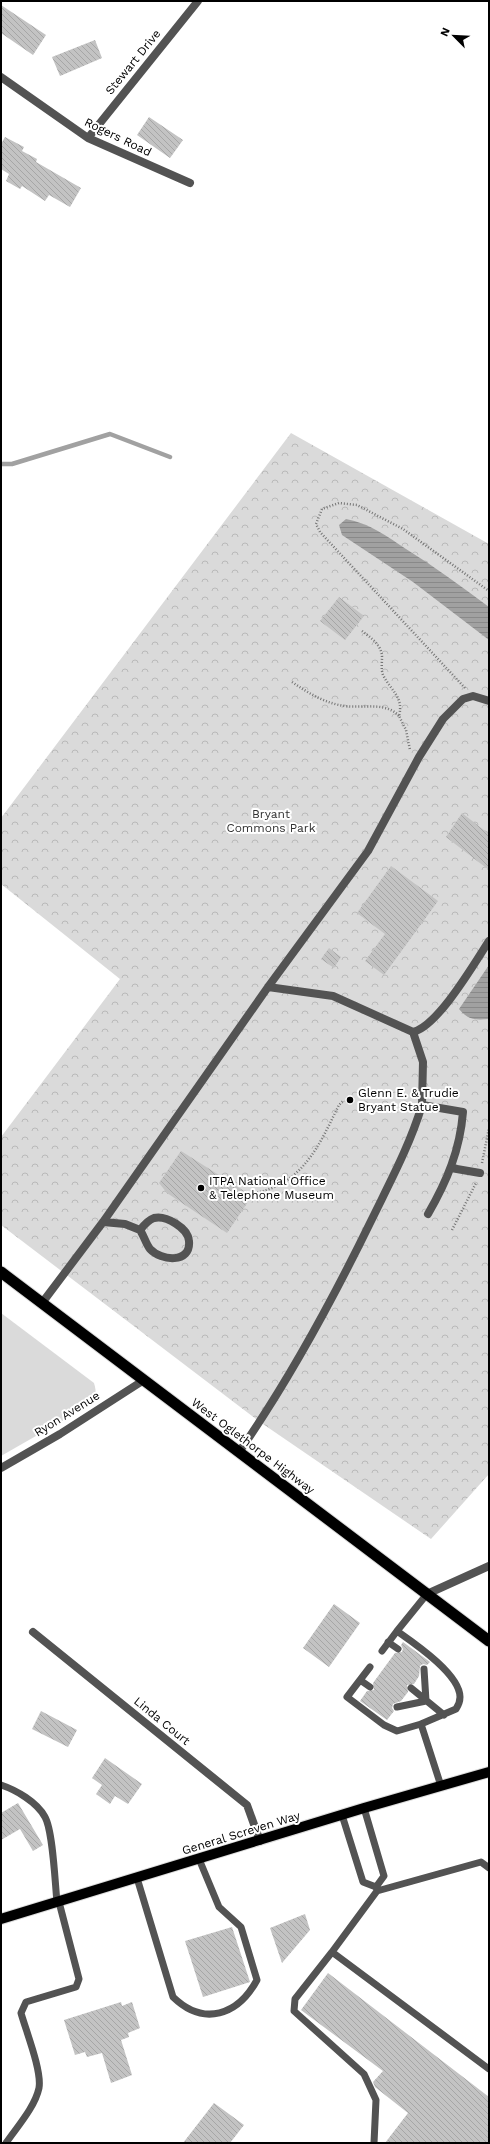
<svg xmlns="http://www.w3.org/2000/svg" width="490" height="2144" viewBox="0 0 490 2144" font-family="'Work Sans',sans-serif">
  <defs>
    <pattern id="park-crowns" width="20" height="18" patternUnits="userSpaceOnUse"><rect width="20" height="18" fill="#dadada"/><path d="M2 6a3 3 0 1 1 6 0M12 15a3 3 0 1 1 6 0" fill="none" stroke="#b9b9b9"/></pattern>
    <pattern id="water-rules" width="6" height="5" patternUnits="userSpaceOnUse"><rect width="6" height="5" fill="#a1a1a1"/><path d="M0 2.5h6" fill="none" stroke="#898989"/></pattern>
    <pattern id="building-back-hatch" width="6" height="6" patternUnits="userSpaceOnUse"><rect width="6" height="6" fill="#c3c3c3"/><path d="M-1 5l2 2M0 0l6 6M5-1l2 2" fill="none" stroke="#a6a6a6"/></pattern>
  </defs>
  <rect width="100%" height="100%" fill="#fff"/>
  <!-- grass -->
  <path fill="#dadada" d="M1,1313L94,1383C97,1393 96,1397 90,1405L1,1456Z"/>
  <!-- park -->
  <path fill="url(#park-crowns)" d="M291,433L489,544V1474L431,1539L260,1422L1,1225V1137L120,979L1,884V818Z"/>
  <!-- water -->
  <path fill="url(#water-rules)" d="M346,519C369,523 388,537 406,549C435,567 462,587 489,607V640L413,582L342,535L339,525Z
    M489,965V1019C475,1020 468,1020 459,1009Z"/>
  <g fill="none" stroke-linecap="round" stroke-linejoin="round">
    <!-- stream -->
    <path stroke="#a1a1a1" stroke-width="4.5" d="M1,464H12L110,434L170,457"/>
  </g>
  <!-- building -->
  <path fill="url(#building-back-hatch)" d="M1,5L46,35L33,55L1,33Z
    M95,40L102,58L60,76L52,57Z
    M149,117L183,140L170,158L137,135Z
    M5,137L24,147L22,151L37,159L36,162L81,188L70,207L49,195L45,201L22,186L20,189L6,181L9,174L1,169V144Z
    M339,597L364,616L345,640L320,621Z
    M462,813L489,834V870L446,837Z
    M391,866L438,901L384,975L365,961L385,934L357,913Z
    M329,948L341,957L334,968L321,959Z
    M181,1151L252,1196L227,1233L167,1193L159,1183Z
    M334,1604L360,1623L329,1667L303,1648Z
    M403,1642L430,1662L427,1665L423,1664L420,1666L419,1676L414,1684L407,1685L408,1692L401,1701L393,1704L392,1708L394,1711L387,1720L360,1701L367,1691L374,1690L373,1683L395,1653L402,1652L403,1649L401,1645Z
    M41,1711L77,1730L68,1747L32,1729Z
    M105,1758L142,1784L128,1804L115,1796L110,1804L96,1794L102,1785L92,1778Z
    M18,1803L43,1845L33,1851L20,1829L1,1840V1813Z
    M305,1914L310,1930L282,1963L270,1928Z
    M232,1927L250,1982L203,1997L185,1941Z
    M328,1973L489,2097V2143H385L408,2113L375,2087L373,2082L383,2071L301,2010Z
    M121,2002L122,2006L132,2002L140,2028L128,2033L129,2037L121,2040L132,2075L111,2083L102,2053L87,2057L85,2052L75,2055L64,2020Z
    M214,2103L244,2125L230,2143H183Z"/>
  <g fill="none" stroke-linecap="round" stroke-linejoin="round">
    <defs>
      <path id="primary" d="M1,1919L364,1808L489,1772"/>
      <path id="trunk" d="M1,1272L489,1641"/>
    </defs>
    <!-- primary casing -->
    <use href="#primary" stroke="#dbdbdb" stroke-width="12"/>
    <!-- trunk casing -->
    <use href="#trunk" stroke="#dbdbdb" stroke-width="13"/>
    <!-- path -->
    <path stroke="#757575" stroke-width="2.5" stroke-dasharray="1 2" stroke-linecap="butt" d="M362,631C370,637 382,645 382,657C382,663 381,670 383,675C391,691 404,697 399,716L406,730L410,750
      M292,682C307,692 321,701 339,705C359,710 384,700 399,716
      M465,688L320,532L316,524L322,509L339,503L357,505L403,529L489,591
      M482,1163L489,1128
      M254,1192C261,1193 266,1190 272,1188C308,1174 323,1137 339,1105L343,1101
      M452,1230L476,1183"/>
    <!-- service -->
    <path stroke="#535353" stroke-width="7" d="M427,1594L397,1631C414,1643 460,1674 460,1697C460,1701 458,1706 456,1709L421,1724L441,1786
      M388,1642L398,1649
      M382,1651L397,1631
      M370,1667L360,1680L370,1687
      M360,1680L347,1697L384,1725L397,1731L421,1724
      M411,1688L444,1715
      M397,1707L426,1701L424,1669
      M1,1785C16,1790 37,1802 45,1817C53,1831 55,1883 57,1902
      M364,1808L384,1876L376,1887
      M342,1815L363,1882L376,1887L377,1891
      M489,1868L481,1862L377,1891L332,1952L489,2069
      M137,1878L173,1997C204,2027 238,2015 257,1980L241,1927L219,1907L199,1859
      M332,1952L295,1999L294,2011L364,2074L376,2100L374,2143
      M6,2143C17,2127 35,2107 39,2088C42,2071 26,2031 21,2013L26,2002L76,1987L79,1979L59,1902"/>
    <!-- minor -->
    <path stroke="#535353" stroke-width="8" d="M1,77L88,138L190,183
      M88,138L198,1
      M268,987L333,996L413,1032L423,1062L422,1105L463,1112C460,1150 447,1181 428,1214
      M413,1032C438,1026 474,964 489,941
      M451,1168L480,1173
      M103,1222L125,1224L140,1230C144,1236 146,1244 150,1249C161,1261 191,1264 189,1241C188,1228 166,1215 154,1218C148,1220 144,1225 140,1230
      M42,1303L103,1222L268,987L368,851L419,757L443,719L463,699L473,696L489,701
      M239,1452C290,1379 333,1299 372,1219C390,1182 410,1145 422,1105
      M427,1594L489,1566
      M33,1632L247,1805L260,1841"/>
    <!-- tertiary -->
    <path stroke="#535353" stroke-width="8" d="M1,1468L60,1434L144,1380"/>
    <!-- primary -->
    <use href="#primary" stroke="#000" stroke-width="10"/>
    <!-- trunk -->
    <use href="#trunk" stroke="#000" stroke-width="11"/>
  </g>
  <!-- markers -->
  <g fill="#000" stroke="#fff" stroke-width="1.5">
    <circle cx="350" cy="1100" r="4"/>
    <circle cx="201" cy="1188" r="4"/>
  </g>
  <g text-anchor="middle" dominant-baseline="central" stroke-width="4" stroke-linejoin="round" paint-order="stroke">
    <!-- street labels -->
    <g font-size="12" fill="#000" stroke="#fff">
      <text transform="translate(133 62) rotate(-51)">Stewart Drive</text>
      <text transform="translate(118 137) rotate(26)">Rogers Road</text>
      <text transform="translate(67 1414) rotate(-32)">Ryon Avenue</text>
      <text transform="translate(253 1446) rotate(37)">West Oglethorpe Highway</text>
      <text transform="translate(162 1721) rotate(39)">Linda Court</text>
      <text transform="translate(241 1833) rotate(-17)">General Screven Way</text>
    </g>
    <!-- park labels -->
    <g font-size="12" fill="#313131" stroke="#fff">
      <text x="271" y="814">Bryant<tspan x="271" dy="14">Commons Park</tspan></text>
    </g>
    <!-- poi labels -->
    <g font-size="12" fill="#000" stroke="#fff" text-anchor="start">
      <text x="358" y="1093">Glenn E. &amp; Trudie<tspan x="358" dy="14">Bryant Statue</tspan></text>
      <text x="209" y="1181">ITPA National Office<tspan x="209" dy="14">&amp; Telephone Museum</tspan></text>
    </g>
  </g>
  <!-- border -->
  <rect width="490" height="2144" fill="none" stroke="#000000" stroke-width="4"/>
  <!-- north arrow -->
  <g transform="translate(454 36) rotate(294)" stroke="#ffffff" stroke-width="3" paint-order="stroke">
  <path d="M0-3L7 15L0 10L-7 15Z" fill="#000000"/>
  <text y="-6" font-size="11" font-weight="bold" text-anchor="middle" fill="#000000">N</text>
  </g>
</svg>
